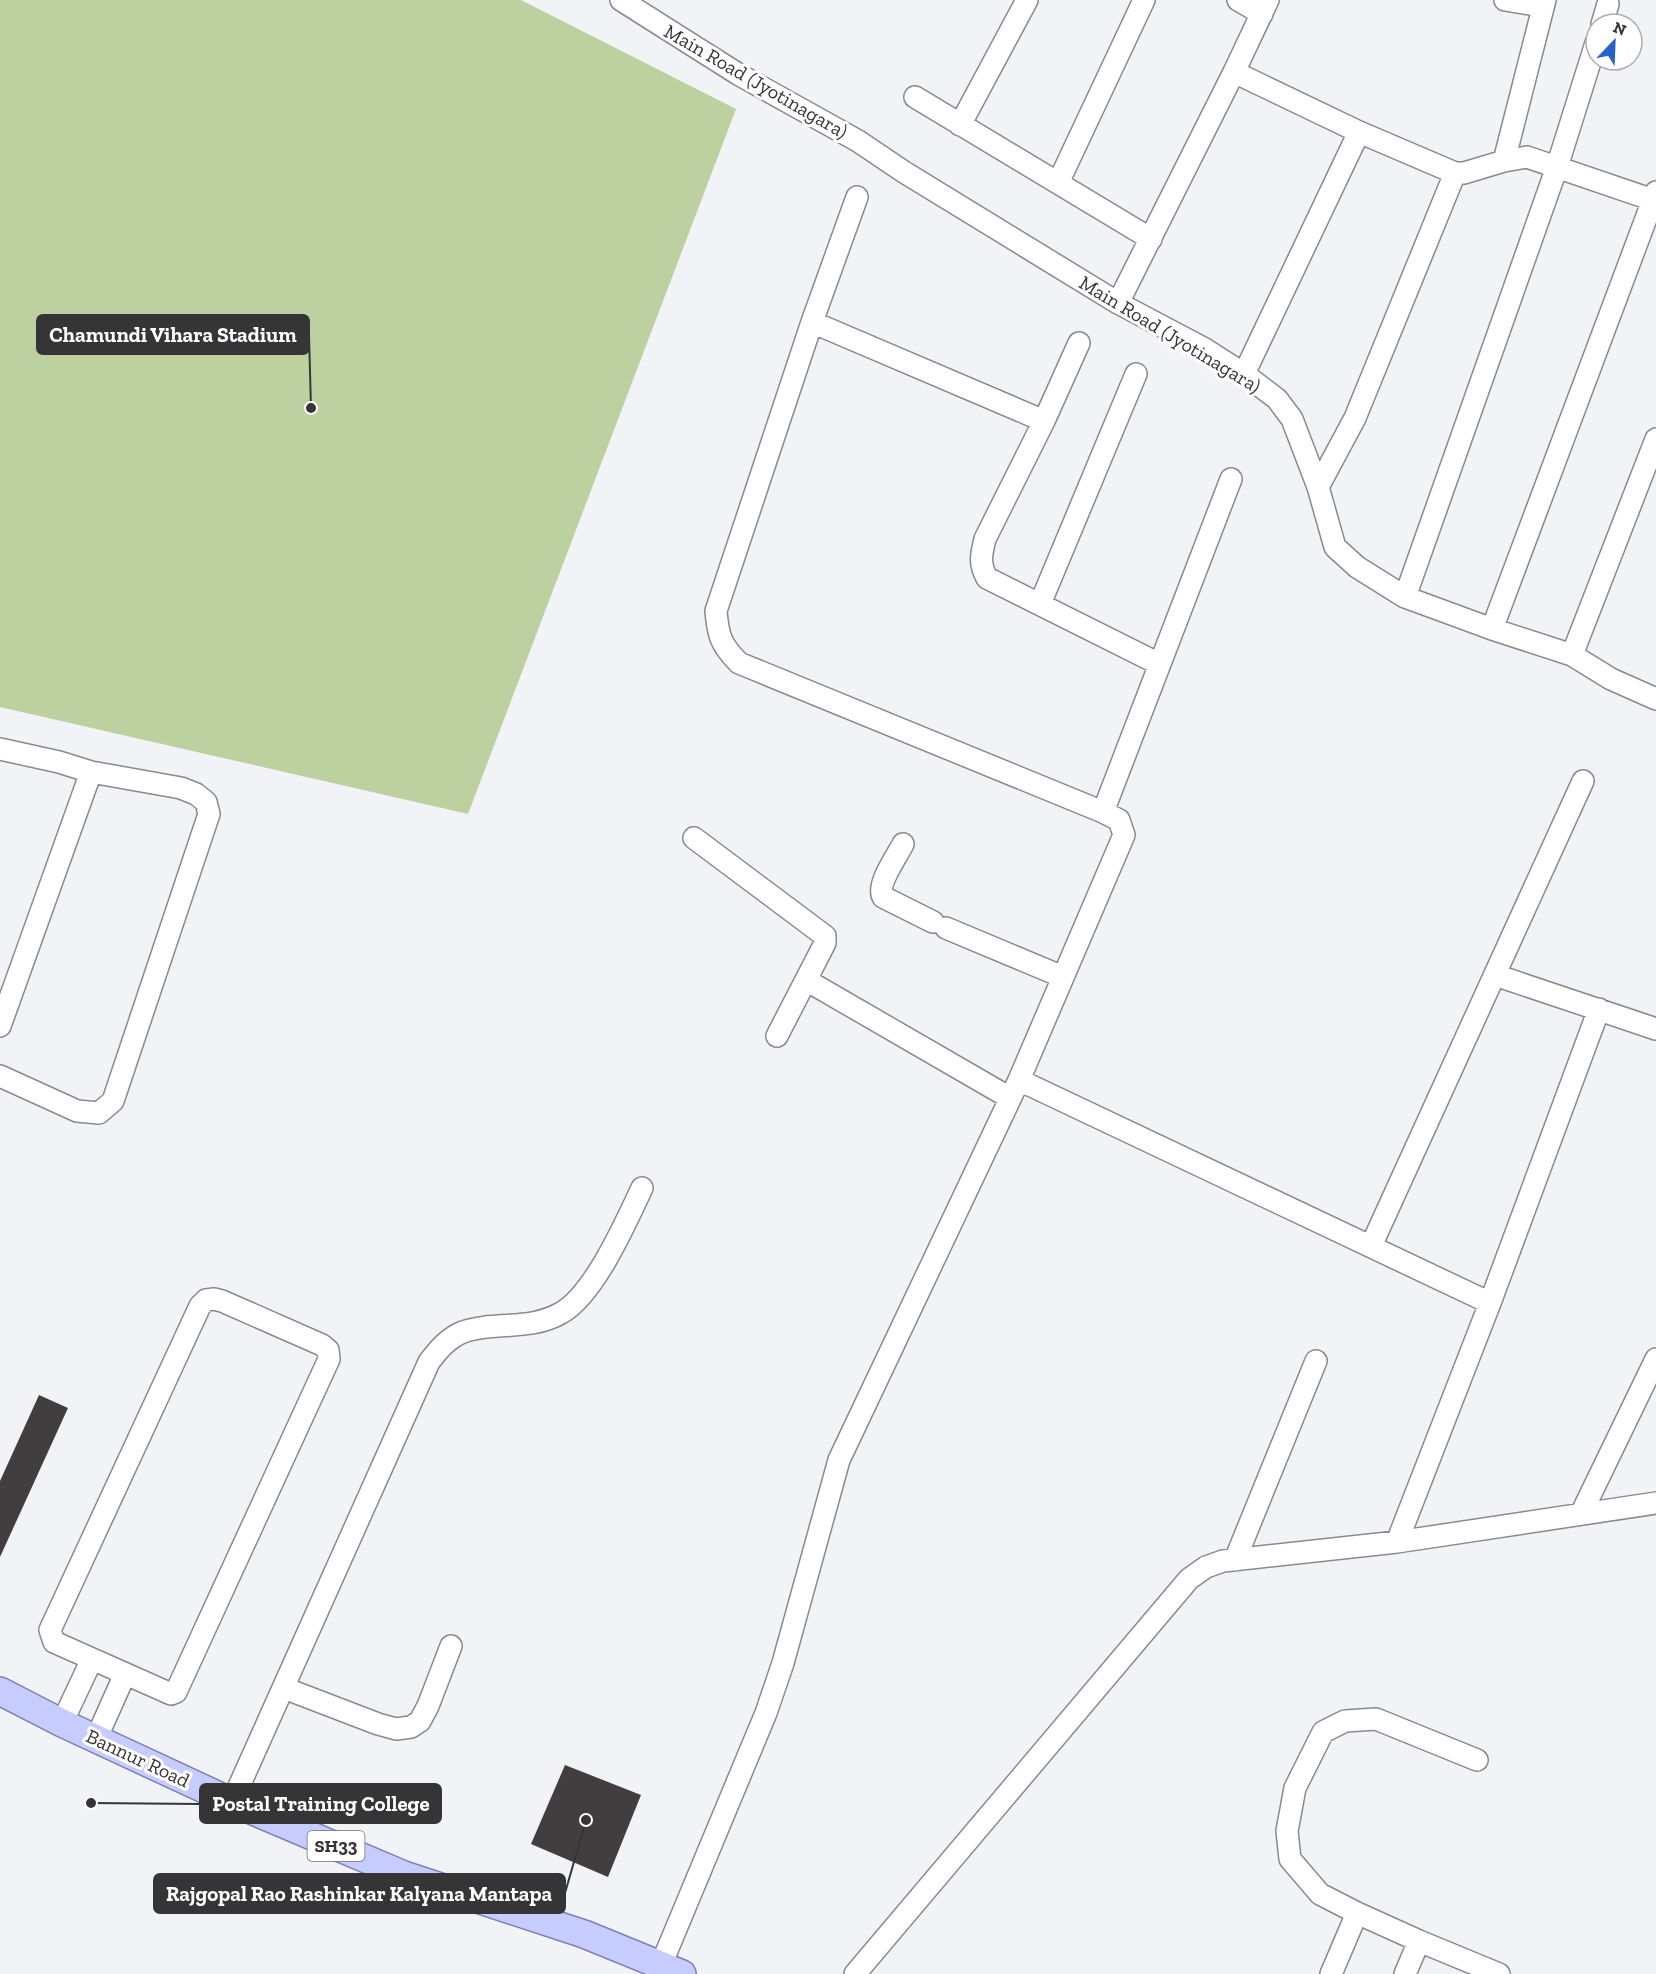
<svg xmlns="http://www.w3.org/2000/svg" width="1656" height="1974" viewBox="0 0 1656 1974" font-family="'Zilla Slab',serif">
  <rect width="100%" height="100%" fill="#f2f3f7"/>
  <!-- green -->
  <path fill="#bdd0a0" d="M0,0H521L736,109L468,814L0,707Z"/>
  <!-- building -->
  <path fill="#423e40" d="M39,1395L68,1408L0,1557V1481Z
    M565,1765L641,1795L608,1877L531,1844Z"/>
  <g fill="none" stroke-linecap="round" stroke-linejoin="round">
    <defs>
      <path id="minor" d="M621,0L738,74L858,141L904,172L1118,303L1205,349L1244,374L1277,399L1292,419L1318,487L1335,547L1357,567L1405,597L1492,629L1572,655L1611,679L1656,699
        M1238,0L1262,14
        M1505,0L1543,6
        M1602,24L1608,4
        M1234,72L1359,132L1455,173H1464L1504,161L1527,157L1656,201
        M915,97L1151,239
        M960,125L1027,0
        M1504,161L1545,0
        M1058,183L1144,0
        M1118,303L1234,72L1268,0
        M812,322L1044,421
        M1079,343L1044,421L985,539C981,555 979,564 987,578L1159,664
        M1244,374L1359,132
        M1318,487L1355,418L1455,173
        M1405,597L1557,167L1596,43
        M1040,604L1136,374
        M1492,629L1656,192
        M1572,655L1656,439
        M0,749L59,762L91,772L181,788L196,794L206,802L209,814L113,1101L99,1113L77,1111L0,1076
        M1103,812L1231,479
        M694,838L825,936V943L777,1036
        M903,844C897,856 876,885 883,897L933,922
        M946,928L1063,977
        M1495,975L1656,1029
        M806,980L1010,1098
        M0,1026L91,772
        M1019,1080L1490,1303
        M1371,1246L1583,781
        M214,1299L222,1301L322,1345L328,1350L329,1359L176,1692L171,1694L54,1642L50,1630L200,1306L206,1300Z
        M1581,1514L1656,1359
        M1397,1542L1490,1303L1599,1009
        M1235,1560L1316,1361
        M284,1688L378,1724L396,1729L411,1727L420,1721L428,1706L451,1646
        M62,1723L92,1659
        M96,1739L125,1674
        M1477,1760L1376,1719L1345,1721L1323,1732L1295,1788L1287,1831L1290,1859L1320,1894L1357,1913L1419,1941L1499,1974
        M232,1802L429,1362C438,1350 448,1338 463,1332C494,1321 530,1331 561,1313C594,1295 626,1222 642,1188
        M661,1965L766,1713L783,1663L839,1460L1019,1080L1124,835L1119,820L1103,812L739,663C721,645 718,636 716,611L812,322L857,197
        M855,1974L1189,1579L1206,1567L1223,1561L1397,1542L1656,1503
        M1331,1974L1357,1913
        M1405,1974L1419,1941"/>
      <path id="major" d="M0,1691L62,1723L232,1802L404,1875L584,1934L682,1974"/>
    </defs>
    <!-- minor casing -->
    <use href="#minor" stroke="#8a8a8e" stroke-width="24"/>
    <!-- major casing -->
    <use href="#major" stroke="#7b81b8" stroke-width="30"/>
    <!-- minor -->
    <use href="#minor" stroke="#fff" stroke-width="21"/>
    <!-- major -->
    <use href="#major" stroke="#c7ccfe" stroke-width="27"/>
  </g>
  <g text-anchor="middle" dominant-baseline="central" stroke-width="6" stroke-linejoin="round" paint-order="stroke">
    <!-- shield labels -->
    <rect fill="#fff" stroke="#727273" stroke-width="1.5" x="307.5" y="1831" width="57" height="30" rx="4.5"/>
    <g font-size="18" font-weight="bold" fill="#353537">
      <text x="336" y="1846">SH33</text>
    </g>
    <!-- street labels -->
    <g font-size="20" fill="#353537" stroke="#fff">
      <text transform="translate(756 81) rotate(30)">Main Road (Jyotinagara)</text>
      <text transform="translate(1170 334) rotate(31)">Main Road (Jyotinagara)</text>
      <text transform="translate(138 1758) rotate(25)">Bannur Road</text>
    </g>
  </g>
  <!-- callouts -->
  <path fill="none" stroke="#353537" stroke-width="2" d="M311 408L309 335M91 1803L200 1804M586 1820L565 1893"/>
  <g fill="#353537" stroke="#fff" stroke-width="2">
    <circle cx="311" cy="408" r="6"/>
    <circle cx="91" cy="1803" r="6"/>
    <circle cx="586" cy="1820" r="6"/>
  </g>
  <g fill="#353537" stroke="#353537" stroke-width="2">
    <rect x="37" y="315" width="272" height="39" rx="6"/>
    <rect x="200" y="1784" width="241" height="39" rx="6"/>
    <rect x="154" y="1874" width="411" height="39" rx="6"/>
  </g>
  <g font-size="21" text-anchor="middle" font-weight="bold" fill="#fff">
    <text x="173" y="342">Chamundi Vihara Stadium</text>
    <text x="321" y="1811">Postal Training College</text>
    <text x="359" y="1901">Rajgopal Rao Rashinkar Kalyana Mantapa</text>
  </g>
  <!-- north arrow -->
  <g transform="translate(1614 42) rotate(23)"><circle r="28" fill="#ffffff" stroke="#aeaeaf" stroke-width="1.5"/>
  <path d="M0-4.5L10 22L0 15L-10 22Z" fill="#2661ce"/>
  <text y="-9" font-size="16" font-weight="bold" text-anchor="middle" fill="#353537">N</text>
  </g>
</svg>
